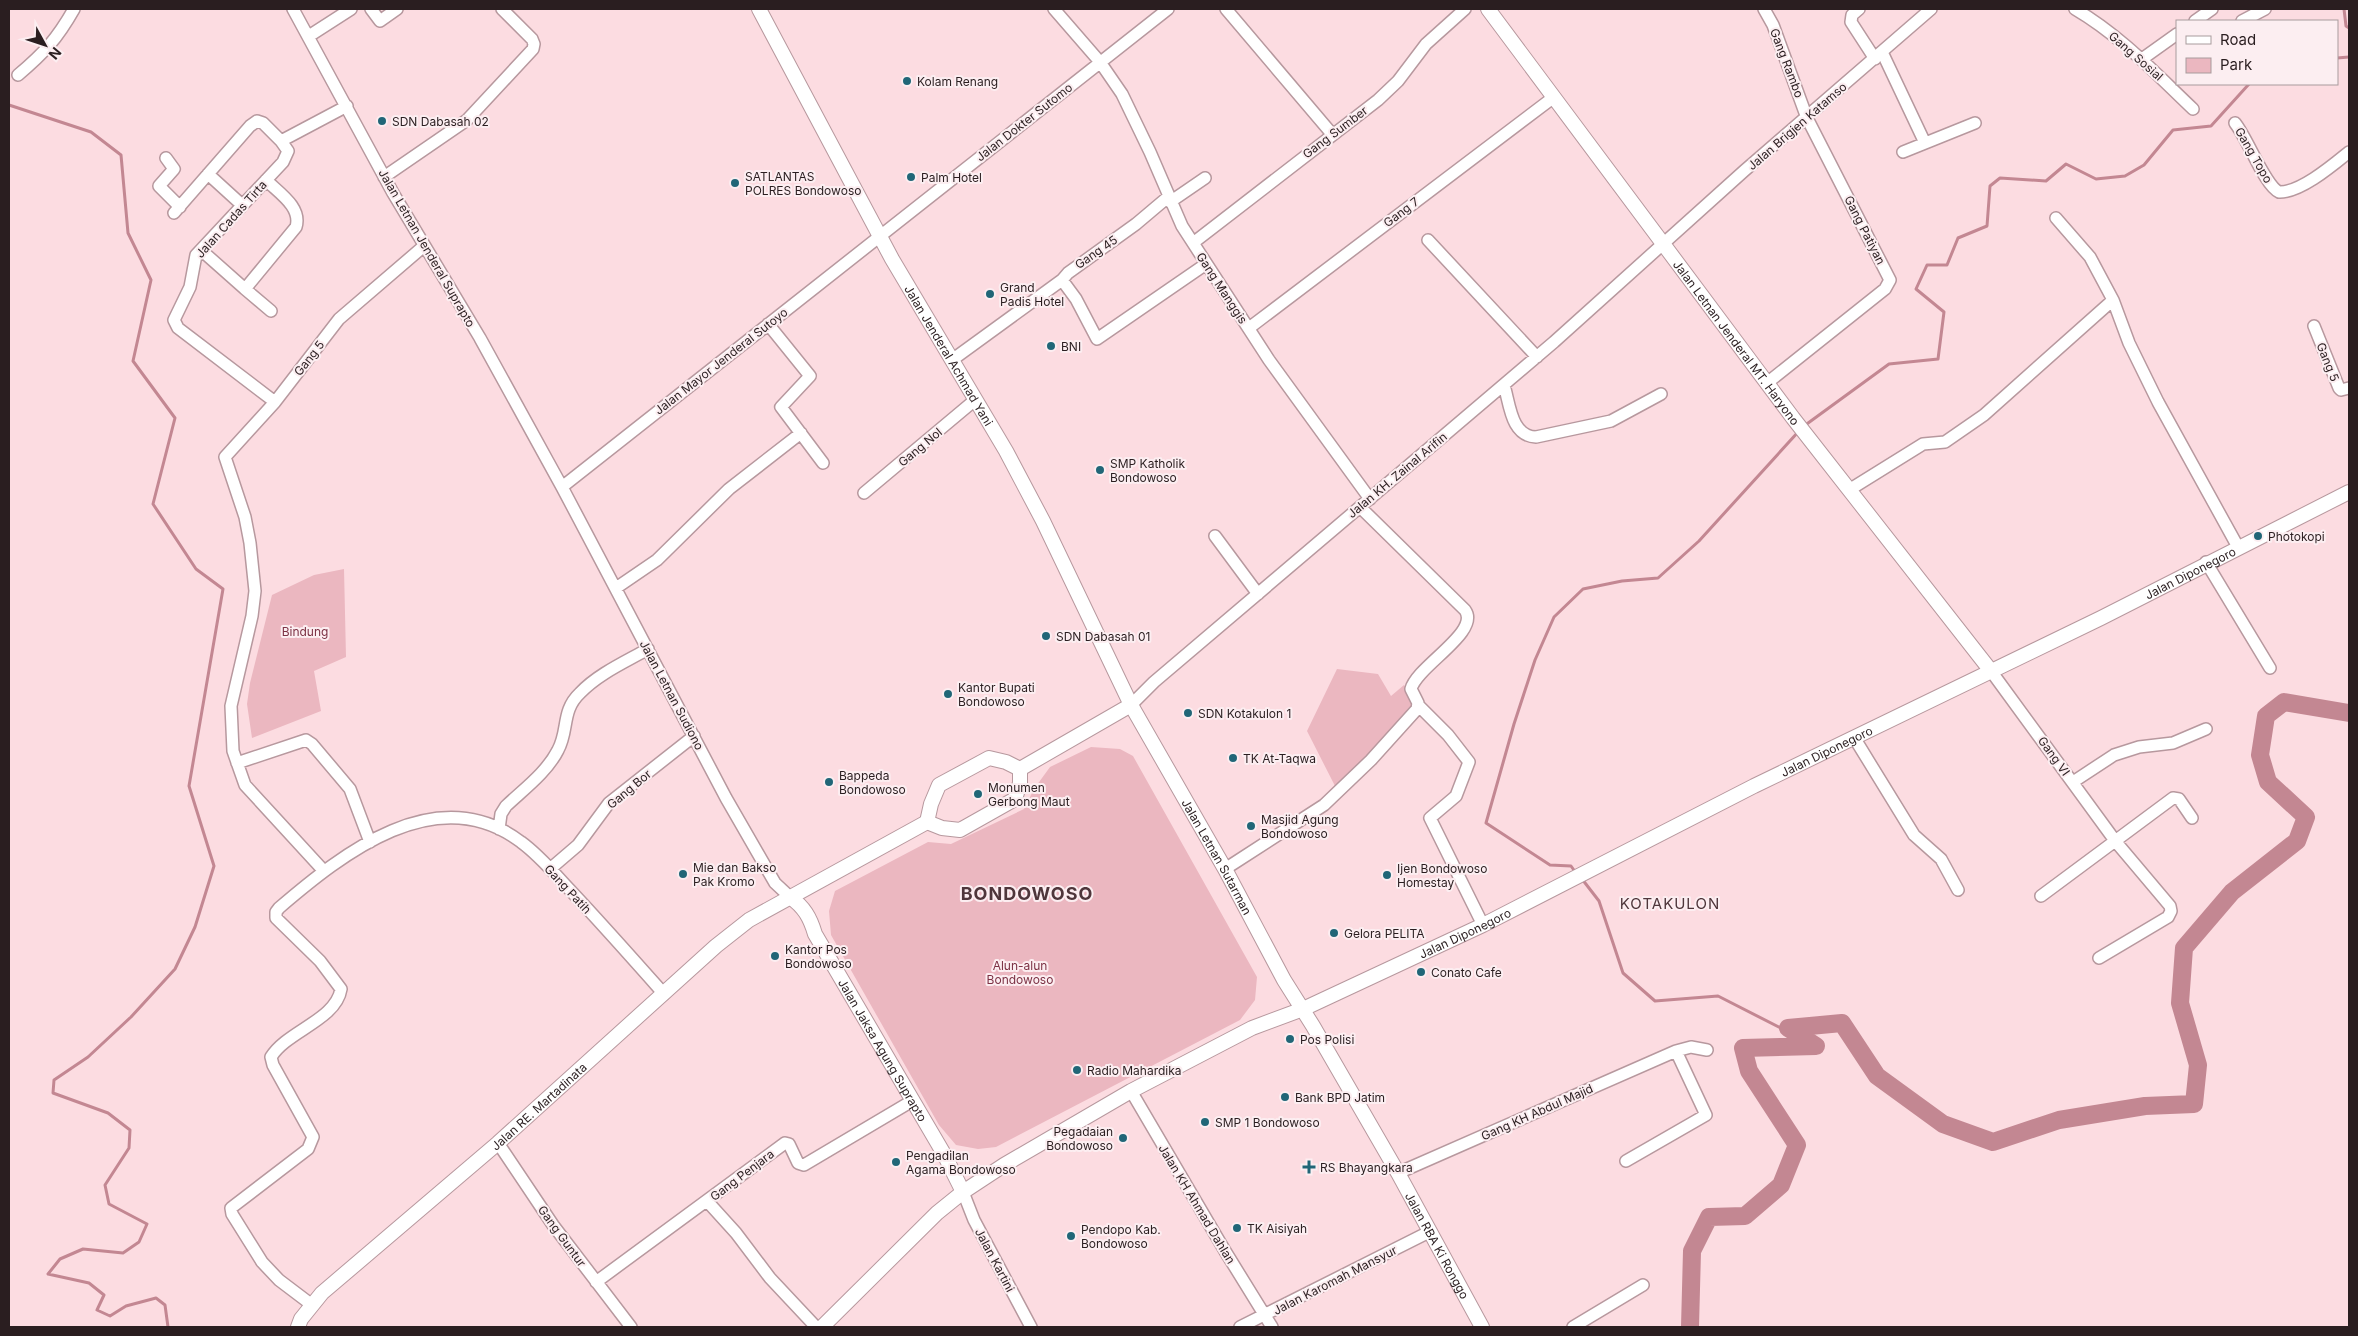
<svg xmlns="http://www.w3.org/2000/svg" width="2358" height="1336" viewBox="0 0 2358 1336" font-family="Inter,sans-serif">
  <rect width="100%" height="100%" fill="#fcdce1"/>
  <!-- green -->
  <path fill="#ebb7c0" d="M344,569L346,657L314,671L321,711L252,738L247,704L250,683L272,595L314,575Z
    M1337,669L1378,674L1391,696L1404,685L1415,702L1381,749L1335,786L1307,731Z
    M1091,747L1120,749L1133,756L1257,977L1255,1000L1240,1020L996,1147L978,1149L956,1145L939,1125L831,935L829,911L835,891L928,842L951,844L1024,809L1034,789L1050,767Z"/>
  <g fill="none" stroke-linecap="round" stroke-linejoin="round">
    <!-- stream -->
    <path stroke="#c38792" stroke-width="3" d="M2344,9L2346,26L2349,28
      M2337,58L2349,57
      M9,105L91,132L121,155L128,233L151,280L133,361L175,418L153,504L196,569L223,589L189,786L214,866L195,927L175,969L131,1017L88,1057L54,1080L53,1093L108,1113L130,1130L129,1148L105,1185L109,1204L147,1224L139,1242L123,1253L83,1249L60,1259L48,1274L89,1283L104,1295L97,1310L110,1316L126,1306L156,1298L165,1305L168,1327
      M1804,426L1889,364L1938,359L1944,312L1916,289L1927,265H1947L1958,238L1987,226L1990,186L2000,178L2046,181L2066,164L2096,179L2125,176L2144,165L2173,130L2211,126L2249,84
      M1576,873L1571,866L1550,865L1486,823L1514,724L1535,660L1554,617L1583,589L1622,581L1658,578L1699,541L1799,431
      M1582,879L1599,901L1623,973L1655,1001L1718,996L1816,1046"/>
    <!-- river -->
    <path stroke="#c38792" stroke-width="18" d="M1690,1327L1692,1251L1709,1217L1745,1216L1781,1185L1797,1145L1749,1071L1743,1048L1816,1046L1788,1028L1842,1023L1877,1076L1943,1124L1993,1142L2059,1120L2145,1106L2194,1104L2198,1065L2180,1003L2184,948L2232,892L2297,841L2306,817L2268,782L2260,755L2266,716L2284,702L2349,713"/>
    <defs>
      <path id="minor" d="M293,9L393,193L480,338L562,487L726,798L775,883L790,897
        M371,9L380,21L397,9
        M1054,9L1100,62L1122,94L1150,152L1182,226L1269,360L1370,499
        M1226,9L1332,134
        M1764,9L1773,25L1807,118L1890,280L1885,289L1767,383
        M1859,9L1852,15L1851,22L1875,59
        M2075,9C2121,36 2155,73 2193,109
        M2195,21L2212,9
        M2242,21L2265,9
        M309,36L351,9
        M1882,52L1925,143
        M2142,59L2177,34
        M18,75C44,53 57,39 74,9
        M2235,123C2248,139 2265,186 2279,192C2300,193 2333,165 2349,152
        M1903,152L1975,123
        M166,158L174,169L159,186L180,207
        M208,174L242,205
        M384,177L467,120L533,49L534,44L532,39L502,9
        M1170,202L1205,178
        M174,213L250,126L257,121L263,123L281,141
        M2056,218L2090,257L2113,300L2129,343L2158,402L2238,547
        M1428,240L1537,357
        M1193,243L1378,100L1398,81L1426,44L1465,9
        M201,250L245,289L296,227C302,207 279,193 266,180
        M1062,280L1076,299L1097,339L1206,264
        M245,289L271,311
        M768,324L810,376L781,407L823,463
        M2314,326L2339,388L2341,390L2349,388
        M1249,328L1554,97
        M952,360L1062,280L1068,273L1136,224L1168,197
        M1504,385C1510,405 1511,436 1536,437L1611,421L1661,394
        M275,402L178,328L174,320L190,287L196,255L283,162L288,151L281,141L347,106
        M562,487L1168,9
        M1849,490L1923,444L1945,442L1984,415L2113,300
        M864,493L975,400
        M1215,536L1258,594
        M2206,562L2270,668
        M616,588L657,560L729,489L801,433
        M1991,671L2116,842L2170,906L2171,911L2168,917L2099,958
        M1131,705L1154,682L1554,342L1744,171L1931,9
        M1418,705L1448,735L1469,762L1456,796L1430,818L1483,925
        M1855,739L1914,835L1941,859L1958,890
        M237,763L306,740L312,744L350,789L370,842
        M2073,782L2114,755L2139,747L2173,743L2206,729
        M499,829L501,814L506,806C524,789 547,772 558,750C569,730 561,711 580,693C598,674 625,662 648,649
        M550,869L578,845L609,803L694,736
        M1225,869L1324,805L1371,760L1417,709L1418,703L1411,689C1417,666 1481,632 1465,610L1360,507
        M323,870L245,785L233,751L231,706L252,616L255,591L250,543L245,517L225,457L275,402L339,319L424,246
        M2041,896L2173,798L2179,799L2192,818
        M1131,1091L1225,1251L1272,1327
        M498,1143L553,1225L631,1327
        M1626,1161L1706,1115L1676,1051
        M1398,1173L1676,1051L1691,1047L1707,1050
        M963,1192L974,1220L1031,1327
        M707,1201L736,1233L770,1278L816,1327
        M596,1282L785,1143L789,1144L798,1163L804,1165L912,1101
        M312,1305L279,1280L262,1262L232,1214L231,1208L308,1149L313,1137L273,1065L271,1057C287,1031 336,1020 341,989L320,961L276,918V912L279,908C342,854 437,778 521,842C539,855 554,873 570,890C602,924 633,959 664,994
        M1240,1327L1429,1232
        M1573,1327L1643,1285"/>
      <g id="major">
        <path id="s1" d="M759,9L892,259L1006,451L1043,521L1131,705L1225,869L1284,980L1313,1026L1398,1173L1482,1327"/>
        <path id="s2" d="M1488,9L1793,418L1991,671"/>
        <path d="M1020,769L1131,705"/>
        <path d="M927,822L931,804L939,785L989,758L1006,762L1020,769"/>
        <path d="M927,822L942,828L960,830L1015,799L1020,783V769"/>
        <path id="s3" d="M790,897C804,907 810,917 815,934L944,1154L963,1192"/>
        <path id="s4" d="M298,1327L301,1319L322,1293L498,1143L716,946L749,920L927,822"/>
        <path id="s5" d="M822,1327L937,1213L963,1192L1004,1165L1131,1091L1252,1028L1303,1009L1483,925L1754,786L2101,618L2349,492"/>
      </g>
    </defs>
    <!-- minor casing -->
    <use href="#minor" stroke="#b7989e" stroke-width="14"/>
    <!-- major casing -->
    <use href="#major" stroke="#b7989e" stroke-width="16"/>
    <!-- minor -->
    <use href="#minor" stroke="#fff" stroke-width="11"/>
    <!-- major -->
    <use href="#major" stroke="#fff" stroke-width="14"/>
  </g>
  <!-- markers -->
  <g fill="#216677" stroke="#fceef1" stroke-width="2">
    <circle cx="907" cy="81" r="5"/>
    <circle cx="382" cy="121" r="5"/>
    <circle cx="911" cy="177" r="5"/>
    <circle cx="735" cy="183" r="5"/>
    <circle cx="990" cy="294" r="5"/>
    <circle cx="1051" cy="346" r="5"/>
    <circle cx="1100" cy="470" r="5"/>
    <circle cx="2258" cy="536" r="5"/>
    <circle cx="1046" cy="636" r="5"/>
    <circle cx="948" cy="694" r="5"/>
    <circle cx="1188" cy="713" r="5"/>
    <circle cx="1233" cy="758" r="5"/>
    <circle cx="829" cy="782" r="5"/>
    <circle cx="978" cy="794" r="5"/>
    <circle cx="1251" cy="826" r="5"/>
    <circle cx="683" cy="874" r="5"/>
    <circle cx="1387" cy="875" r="5"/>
    <circle cx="1334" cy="933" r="5"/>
    <circle cx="775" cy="956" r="5"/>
    <circle cx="1421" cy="972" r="5"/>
    <circle cx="1290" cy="1039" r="5"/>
    <circle cx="1077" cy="1070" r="5"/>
    <circle cx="1285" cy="1097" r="5"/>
    <circle cx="1205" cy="1122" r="5"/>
    <circle cx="1123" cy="1138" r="5"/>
    <circle cx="896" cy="1162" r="5"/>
    <path d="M1306.5 1159.5h5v5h5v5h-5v5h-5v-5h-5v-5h5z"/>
    <circle cx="1237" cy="1228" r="5"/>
    <circle cx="1071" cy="1236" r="5"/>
  </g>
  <g text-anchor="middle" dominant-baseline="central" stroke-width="4" stroke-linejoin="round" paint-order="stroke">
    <!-- street labels -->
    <g font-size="12" fill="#2a1e20" stroke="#fceef1">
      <text transform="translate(2136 56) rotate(41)">Gang Sosial</text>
      <text transform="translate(1787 63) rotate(69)">Gang Rambo</text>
      <text transform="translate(1024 122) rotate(-38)">Jalan Dokter Sutomo</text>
      <text transform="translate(1797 126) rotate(-41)">Jalan Brigjen Katamso</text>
      <text transform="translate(1335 132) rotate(-37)">Gang Sumber</text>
      <text transform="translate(2254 155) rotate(60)">Gang Topo</text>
      <text transform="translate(1401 212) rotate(-37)">Gang 7</text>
      <text transform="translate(231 219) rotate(-48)">Jalan Cadas Tirta</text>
      <text transform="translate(1865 230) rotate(63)">Gang Patiyan</text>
      <text transform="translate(427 248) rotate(60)">Jalan Letnan Jenderal Suprapto</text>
      <text transform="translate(1096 252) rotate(-35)">Gang 45</text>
      <text transform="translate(1222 288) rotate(57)">Gang Manggis</text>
      <text stroke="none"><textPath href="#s2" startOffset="416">Jalan Letnan Jenderal MT. Haryono</textPath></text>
      <text stroke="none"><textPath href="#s1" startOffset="395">Jalan Jenderal Achmad Yani</textPath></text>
      <text transform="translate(309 358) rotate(-52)">Gang 5</text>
      <text transform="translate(721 361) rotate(-38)">Jalan Mayor Jenderal Sutoyo</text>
      <text transform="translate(2328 362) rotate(68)">Gang 5</text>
      <text transform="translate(920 447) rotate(-40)">Gang Nol</text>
      <text transform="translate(1397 475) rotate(-40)">Jalan KH. Zainal Arifin</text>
      <text stroke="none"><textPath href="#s5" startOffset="1571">Jalan Diponegoro</textPath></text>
      <text transform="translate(672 695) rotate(62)">Jalan Letnan Sudiono</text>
      <text stroke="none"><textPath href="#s5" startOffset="1166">Jalan Diponegoro</textPath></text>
      <text transform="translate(2054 756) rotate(54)">Gang VI</text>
      <text transform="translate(629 789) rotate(-40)">Gang Bor</text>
      <text stroke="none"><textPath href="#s1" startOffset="964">Jalan Letnan Sutarman</textPath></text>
      <text transform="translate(568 889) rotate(47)">Gang Patih</text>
      <text stroke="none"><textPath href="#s5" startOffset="761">Jalan Diponegoro</textPath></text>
      <text stroke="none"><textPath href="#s3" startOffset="180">Jalan Jaksa Agung Suprapto</textPath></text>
      <text stroke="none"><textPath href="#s4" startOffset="328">Jalan RE. Martadinata</textPath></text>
      <text transform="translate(1537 1112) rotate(-24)">Gang KH Abdul Majid</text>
      <text transform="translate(742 1175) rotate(-37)">Gang Penjara</text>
      <text transform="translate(1197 1204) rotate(59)">Jalan KH Ahmad Dahlan</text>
      <text transform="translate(562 1236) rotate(54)">Gang Guntur</text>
      <text stroke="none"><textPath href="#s1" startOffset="1411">Jalan RBA Ki Ronggo</textPath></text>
      <text transform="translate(995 1260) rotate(62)">Jalan Kartini</text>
      <text transform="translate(1335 1280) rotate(-27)">Jalan Karomah Mansyur</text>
    </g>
    <!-- poi labels -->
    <g font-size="12" fill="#2a1e20" stroke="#fceef1" text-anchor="start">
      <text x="917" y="81">Kolam Renang</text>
      <text x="392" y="121">SDN Dabasah 02</text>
      <text x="745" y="176">SATLANTAS<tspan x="745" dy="14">POLRES Bondowoso</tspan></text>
      <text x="921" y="177">Palm Hotel</text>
      <text x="1000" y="287">Grand<tspan x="1000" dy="14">Padis Hotel</tspan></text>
      <text x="1061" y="346">BNI</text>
      <text x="1110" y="463">SMP Katholik<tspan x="1110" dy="14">Bondowoso</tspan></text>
      <text x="2268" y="536">Photokopi</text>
      <text x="1056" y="636">SDN Dabasah 01</text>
      <text x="958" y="687">Kantor Bupati<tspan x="958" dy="14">Bondowoso</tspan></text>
      <text x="1198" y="713">SDN Kotakulon 1</text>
      <text x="1243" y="758">TK At-Taqwa</text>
      <text x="839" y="775">Bappeda<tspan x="839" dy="14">Bondowoso</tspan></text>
      <text x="988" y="787">Monumen<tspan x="988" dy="14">Gerbong Maut</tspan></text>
      <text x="1261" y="819">Masjid Agung<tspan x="1261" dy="14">Bondowoso</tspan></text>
      <text x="693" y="867">Mie dan Bakso<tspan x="693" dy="14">Pak Kromo</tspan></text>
      <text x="1397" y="868">Ijen Bondowoso<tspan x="1397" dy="14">Homestay</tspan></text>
      <text x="1344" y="933">Gelora PELITA</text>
      <text x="785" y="949">Kantor Pos<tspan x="785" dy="14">Bondowoso</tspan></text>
      <text x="1431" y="972">Conato Cafe</text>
      <text x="1300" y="1039">Pos Polisi</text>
      <text x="1087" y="1070">Radio Mahardika</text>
      <text x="1295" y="1097">Bank BPD Jatim</text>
      <text x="1215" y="1122">SMP 1 Bondowoso</text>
      <text x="1113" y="1131" text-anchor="end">Pegadaian<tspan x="1113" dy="14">Bondowoso</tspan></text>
      <text x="906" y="1155">Pengadilan<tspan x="906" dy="14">Agama Bondowoso</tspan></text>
      <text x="1320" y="1167">RS Bhayangkara</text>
      <text x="1247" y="1228">TK Aisiyah</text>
      <text x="1081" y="1229">Pendopo Kab.<tspan x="1081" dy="14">Bondowoso</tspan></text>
    </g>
    <!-- park labels -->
    <g font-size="12" fill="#7c3144" stroke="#fceef1">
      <text x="305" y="631">Bindung</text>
      <text x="1020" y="965">Alun-alun<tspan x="1020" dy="14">Bondowoso</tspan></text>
    </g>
    <!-- quarter labels -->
    <g font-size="15" letter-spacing="1" fill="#4f363b" stroke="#fceef1">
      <text x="1670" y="903">KOTAKULON</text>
    </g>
    <!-- district labels -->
    <g font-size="18" font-weight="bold" letter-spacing="1" fill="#4f363b" stroke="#fceef1">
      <text x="1027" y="893">BONDOWOSO</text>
    </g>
  </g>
  <!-- border -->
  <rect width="2358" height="1336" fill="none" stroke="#2a1e20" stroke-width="20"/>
  <!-- legend -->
  <rect x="2176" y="20" width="162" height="65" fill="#fceef1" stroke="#a89b9d"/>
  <rect x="2186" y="36" width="25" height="8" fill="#ffffff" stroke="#a89b9d"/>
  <text x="2220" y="45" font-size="15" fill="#2a1e20">Road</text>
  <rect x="2186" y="58" width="25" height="15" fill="#ebb7c0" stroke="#a89b9d"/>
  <text x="2220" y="70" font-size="15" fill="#2a1e20">Park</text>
  <!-- north arrow -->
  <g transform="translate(45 45) rotate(130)" stroke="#fceef1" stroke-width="4" paint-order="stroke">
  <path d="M0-4L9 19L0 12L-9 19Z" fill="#2a1e20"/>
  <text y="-8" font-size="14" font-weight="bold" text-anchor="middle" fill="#2a1e20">N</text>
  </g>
</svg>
